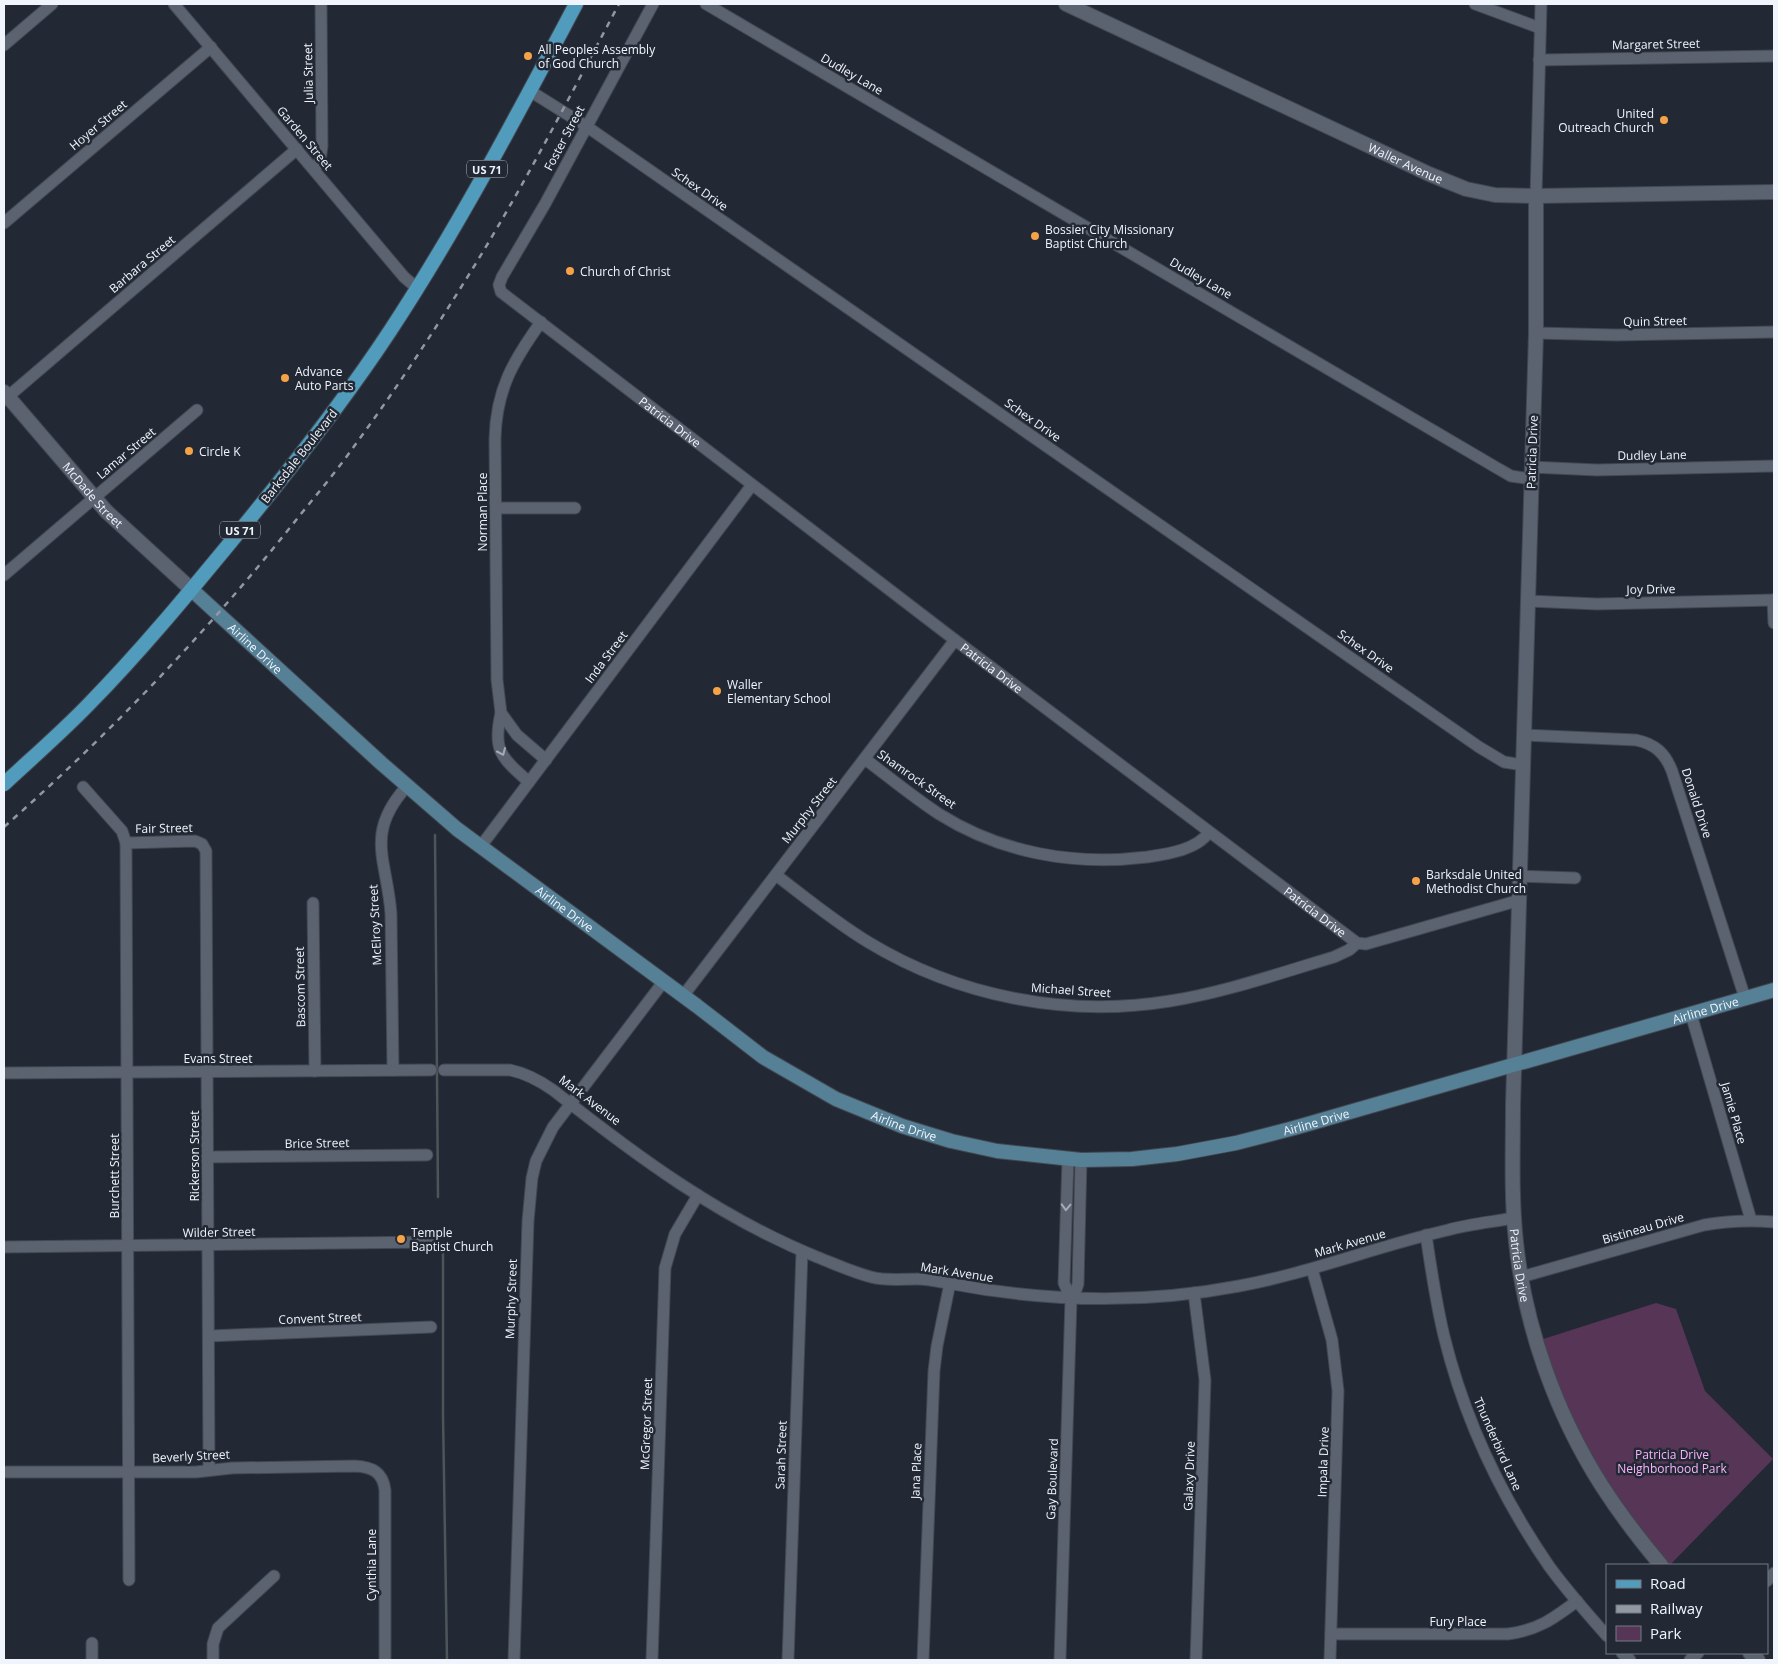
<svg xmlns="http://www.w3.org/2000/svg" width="1778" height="1664" viewBox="0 0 1778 1664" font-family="'Open Sans',sans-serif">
  <rect width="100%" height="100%" fill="#222934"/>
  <!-- green -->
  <path fill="#573557" d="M1656,1303L1676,1309L1705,1391L1773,1459L1670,1565H1661L1576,1441L1537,1341Z"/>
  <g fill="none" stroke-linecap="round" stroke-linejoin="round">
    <!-- stream -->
    <path stroke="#4c5658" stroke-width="2.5" d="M435,835L438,1197
      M443,1246V1415L447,1660"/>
    <defs>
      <g id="minor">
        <path d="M174,4L404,277L417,288"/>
        <path id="s1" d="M653,4L545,204L502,277L499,285L501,292L955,640L1357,943L1366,944L1520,900"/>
        <path d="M706,4L1497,468L1511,476L1531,479"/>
        <path d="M1475,4L1540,28"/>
        <path d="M4,45L52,4"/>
        <path d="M1539,60L1774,56"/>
        <path d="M530,91L586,126L1479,747L1504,762L1523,765"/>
        <path d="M314,169L320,161L322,146L321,4"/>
        <path d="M1536,196L1541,4"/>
        <path d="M4,223L211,47"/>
        <path d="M541,322C513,361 496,390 495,439L497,680L501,713L517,735L546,760"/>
        <path d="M1536,333L1616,335L1774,332"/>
        <path d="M4,400L297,149"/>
        <path d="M1531,467L1597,470L1774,466"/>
        <path d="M496,508H575"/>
        <path d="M4,575L197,410"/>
        <path d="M1773,600L1774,623"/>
        <path d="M1528,601L1597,604L1774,600"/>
        <path d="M501,713C492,751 502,758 529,782"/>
        <path d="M1524,735L1636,740C1655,744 1665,753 1672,771L1745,998"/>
        <path d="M865,759C889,777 913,797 939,814C1001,853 1074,866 1147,857C1167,854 1197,850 1209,832"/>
        <path d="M83,787L122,831L126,843L129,1580"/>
        <path d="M126,843L195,841L202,844L206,851L209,1469"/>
        <path d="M481,846L752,485"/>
        <path d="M776,875C806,898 835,922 868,942C957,996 1066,1018 1170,1001C1226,992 1280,973 1334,957L1349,950L1357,943"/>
        <path d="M1520,876L1575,878"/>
        <path d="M313,903L315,1071"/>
        <path d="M683,996L955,640"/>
        <path d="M1691,1014L1751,1220"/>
        <path d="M393,1070L391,914C387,859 364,834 407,786"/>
        <path d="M444,1070H510C525,1073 540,1081 553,1090C635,1155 720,1218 817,1257C835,1264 852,1272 871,1277C886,1281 901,1279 917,1279C927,1279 937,1281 947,1283C1045,1302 1140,1305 1239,1286C1310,1273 1377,1246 1448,1230C1469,1224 1492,1222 1514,1218"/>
        <path d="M4,1073L431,1070"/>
        <path d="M207,1157L427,1155"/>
        <path d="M1068,1159L1064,1283L1071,1299"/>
        <path d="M1426,1235C1431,1269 1436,1303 1444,1336C1464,1418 1501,1496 1549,1566C1567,1591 1587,1613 1607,1636"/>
        <path d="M4,1247L434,1242"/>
        <path d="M1312,1269L1332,1340L1338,1391L1330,1660"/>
        <path d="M1521,1277L1704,1225C1727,1221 1750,1220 1774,1222"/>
        <path d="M1194,1293L1205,1380L1196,1660"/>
        <path d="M209,1336L431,1327"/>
        <path d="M4,1472H196L232,1468L355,1466C372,1467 383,1472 385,1490V1660"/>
        <path d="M1767,1581L1774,1573"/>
        <path d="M1331,1634H1508C1538,1630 1553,1619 1577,1601"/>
        <path d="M92,1643V1660"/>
        <path d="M1622,1653L1630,1660"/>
        <path d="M213,1660V1644L218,1628L274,1576"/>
        <path d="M514,1660L528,1221L532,1178L536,1161L553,1127L664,981"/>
        <path d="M652,1660L665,1268L675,1234L698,1195"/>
        <path d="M788,1660L802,1251"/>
        <path d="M923,1660L934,1371L937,1346L950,1283"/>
        <path d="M1060,1660L1071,1299L1076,1290L1078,1284L1081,1160"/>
        <path d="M1690,1660L1698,1653"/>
      </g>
      <g id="tertiary">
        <path id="s2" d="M1066,4L1429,174L1466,189L1495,195L1536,196L1774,192"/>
        <path id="s3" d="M1536,196V333L1513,1105C1513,1151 1511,1196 1516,1242C1525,1327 1556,1414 1602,1486C1620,1514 1640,1540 1661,1565"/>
        <path id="s4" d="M4,392L106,511L192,590"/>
        <path d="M1750,1653L1758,1660"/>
      </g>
      <g id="secondary">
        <path id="s5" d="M192,590L381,763L457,829L697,1006L763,1057L836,1099L902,1126L951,1141L997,1151L1081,1160L1132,1159L1177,1154L1236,1143L1294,1128L1774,990"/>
      </g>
      <path id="primary" d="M4,784C32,758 62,732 89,704C141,651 187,595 234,538C289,471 342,404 390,331C459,226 517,115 576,4"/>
    </defs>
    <!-- minor casing -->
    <use href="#minor" stroke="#424852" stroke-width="13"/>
    <!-- tertiary casing -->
    <use href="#tertiary" stroke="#424852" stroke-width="16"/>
    <!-- secondary casing -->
    <use href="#secondary" stroke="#424852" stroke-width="16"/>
    <!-- primary casing -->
    <use href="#primary" stroke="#424852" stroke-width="16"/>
    <!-- minor -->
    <use href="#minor" stroke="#5b6370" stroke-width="11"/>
    <!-- tertiary -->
    <use href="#tertiary" stroke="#5b6370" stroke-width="14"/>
    <!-- secondary -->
    <use href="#secondary" stroke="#568096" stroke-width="14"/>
    <!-- primary -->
    <use href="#primary" stroke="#519cbc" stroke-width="14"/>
    <!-- rail -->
    <path stroke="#9298a1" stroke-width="2.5" stroke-dasharray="6 6" stroke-linecap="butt" d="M4,827C112,732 211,628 300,515C319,492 338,469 355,445C397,388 436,328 473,268C526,182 572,92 619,4"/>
  </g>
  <!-- one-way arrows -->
  <defs><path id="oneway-chevron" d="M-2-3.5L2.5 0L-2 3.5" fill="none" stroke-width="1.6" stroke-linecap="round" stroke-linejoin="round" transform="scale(1.25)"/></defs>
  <g stroke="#a6acb6">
    <use href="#oneway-chevron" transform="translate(502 752) rotate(66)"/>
    <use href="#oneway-chevron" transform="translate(1066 1207) rotate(92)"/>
  </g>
  <!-- markers -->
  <g fill="#f6a247" stroke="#222934" stroke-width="2">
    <circle cx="528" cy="56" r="5"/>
    <circle cx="1664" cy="120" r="5"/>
    <circle cx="1035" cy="236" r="5"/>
    <circle cx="570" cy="271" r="5"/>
    <circle cx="285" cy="378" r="5"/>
    <circle cx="189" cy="451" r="5"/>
    <circle cx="717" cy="691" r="5"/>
    <circle cx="1416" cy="881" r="5"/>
    <circle cx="401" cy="1239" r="5"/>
  </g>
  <g text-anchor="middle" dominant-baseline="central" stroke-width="5" stroke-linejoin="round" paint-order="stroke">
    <!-- shield labels -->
    <g fill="#222934" stroke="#b2b8c1" stroke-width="1">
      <rect x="467" y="160.5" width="40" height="17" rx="4"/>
      <rect x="220" y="521.5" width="40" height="17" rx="4"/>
    </g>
    <g font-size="11" font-weight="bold" fill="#f0f5fd">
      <text x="487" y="169">US 71</text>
      <text x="240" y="530">US 71</text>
    </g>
    <!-- street labels -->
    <g font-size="12" fill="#f0f5fd" stroke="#222934">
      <text transform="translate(1656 44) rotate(-1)">Margaret Street</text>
      <text transform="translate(308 73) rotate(-91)">Julia Street</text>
      <text transform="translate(852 74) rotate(30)">Dudley Lane</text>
      <text transform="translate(98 125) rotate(-40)">Hoyer Street</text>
      <text transform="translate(305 138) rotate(50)">Garden Street</text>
      <text transform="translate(564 138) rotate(-62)">Foster Street</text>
      <text stroke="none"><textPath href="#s2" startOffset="375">Waller Avenue</textPath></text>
      <text transform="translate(700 189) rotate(35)">Schex Drive</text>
      <text transform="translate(142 264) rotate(-40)">Barbara Street</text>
      <text transform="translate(1201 278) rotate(30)">Dudley Lane</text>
      <text transform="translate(1655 321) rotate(-1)">Quin Street</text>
      <text transform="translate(1033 420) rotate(35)">Schex Drive</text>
      <text stroke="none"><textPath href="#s1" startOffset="541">Patricia Drive</textPath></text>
      <text transform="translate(1532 452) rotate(-88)">Patricia Drive</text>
      <text transform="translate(126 453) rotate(-40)">Lamar Street</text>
      <text transform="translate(1652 455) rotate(-1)">Dudley Lane</text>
      <text transform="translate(299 456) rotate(-52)">Barksdale Boulevard</text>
      <text stroke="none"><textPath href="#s4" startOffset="136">McDade Street</textPath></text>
      <text transform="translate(482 512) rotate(-90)">Norman Place</text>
      <text transform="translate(1651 589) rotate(-1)">Joy Drive</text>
      <text stroke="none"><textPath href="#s5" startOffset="86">Airline Drive</textPath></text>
      <text transform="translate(1366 651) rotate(35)">Schex Drive</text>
      <text transform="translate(606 657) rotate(-53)">Inda Street</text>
      <text stroke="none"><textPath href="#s1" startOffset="946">Patricia Drive</textPath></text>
      <text transform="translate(917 779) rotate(35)">Shamrock Street</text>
      <text transform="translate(1697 803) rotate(72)">Donald Drive</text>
      <text transform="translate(809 810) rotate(-52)">Murphy Street</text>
      <text transform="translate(164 828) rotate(-1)">Fair Street</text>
      <text stroke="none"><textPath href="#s5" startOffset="491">Airline Drive</textPath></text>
      <text stroke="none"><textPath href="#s1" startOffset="1351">Patricia Drive</textPath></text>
      <text transform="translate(375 925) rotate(-93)">McElroy Street</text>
      <text transform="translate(300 987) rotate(-91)">Bascom Street</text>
      <text transform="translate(1071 990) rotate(4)">Michael Street</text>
      <text stroke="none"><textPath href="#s5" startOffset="1721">Airline Drive</textPath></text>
      <text x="218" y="1058">Evans Street</text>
      <text transform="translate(590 1100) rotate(37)">Mark Avenue</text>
      <text transform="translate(1734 1113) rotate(74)">Jamie Place</text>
      <text stroke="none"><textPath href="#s5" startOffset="1316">Airline Drive</textPath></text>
      <text stroke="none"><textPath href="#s5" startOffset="896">Airline Drive</textPath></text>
      <text transform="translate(317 1143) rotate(-1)">Brice Street</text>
      <text transform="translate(194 1156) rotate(-90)">Rickerson Street</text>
      <text transform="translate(114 1176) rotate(-90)">Burchett Street</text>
      <text transform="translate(1643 1228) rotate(-16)">Bistineau Drive</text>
      <text transform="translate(219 1232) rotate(-1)">Wilder Street</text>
      <text transform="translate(1350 1243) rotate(-16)">Mark Avenue</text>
      <text stroke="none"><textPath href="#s3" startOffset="1070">Patricia Drive</textPath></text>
      <text transform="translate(957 1272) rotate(9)">Mark Avenue</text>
      <text transform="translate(511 1299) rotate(-88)">Murphy Street</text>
      <text transform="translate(320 1318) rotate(-2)">Convent Street</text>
      <text transform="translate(646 1424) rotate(-88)">McGregor Street</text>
      <text transform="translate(1498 1444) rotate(66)">Thunderbird Lane</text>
      <text transform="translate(781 1455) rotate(-88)">Sarah Street</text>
      <text transform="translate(191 1456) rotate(-3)">Beverly Street</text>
      <text transform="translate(1323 1462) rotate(-88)">Impala Drive</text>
      <text transform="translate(916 1471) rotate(-88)">Jana Place</text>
      <text transform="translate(1189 1476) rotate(-88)">Galaxy Drive</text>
      <text transform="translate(1052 1479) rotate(-88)">Gay Boulevard</text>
      <text transform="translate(371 1565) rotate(-90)">Cynthia Lane</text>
      <text x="1458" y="1621">Fury Place</text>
    </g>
    <!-- poi labels -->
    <g font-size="12" fill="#f0f5fd" stroke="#222934" text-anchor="start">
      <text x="538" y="49">All Peoples Assembly<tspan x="538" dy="14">of God Church</tspan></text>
      <text x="1654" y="113" text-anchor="end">United<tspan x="1654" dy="14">Outreach Church</tspan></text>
      <text x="1045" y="229">Bossier City Missionary<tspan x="1045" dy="14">Baptist Church</tspan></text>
      <text x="580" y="271">Church of Christ</text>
      <text x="295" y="371">Advance<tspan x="295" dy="14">Auto Parts</tspan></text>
      <text x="199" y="451">Circle K</text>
      <text x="727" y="684">Waller<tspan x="727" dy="14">Elementary School</tspan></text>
      <text x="1426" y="874">Barksdale United<tspan x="1426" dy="14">Methodist Church</tspan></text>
      <text x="411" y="1232">Temple<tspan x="411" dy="14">Baptist Church</tspan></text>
    </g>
    <!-- park labels -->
    <g font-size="12" fill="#fdb2fe" stroke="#222934">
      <text x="1672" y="1454">Patricia Drive<tspan x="1672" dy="14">Neighborhood Park</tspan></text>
    </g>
  </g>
  <!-- border -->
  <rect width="1778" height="1664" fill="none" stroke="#f0f5fd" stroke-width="10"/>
  <!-- legend -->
  <rect x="1606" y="1564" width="162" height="90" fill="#222934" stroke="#747b84"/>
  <rect x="1616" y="1580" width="25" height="8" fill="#519cbc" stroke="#747b84"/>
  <text x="1650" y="1589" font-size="15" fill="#f0f5fd">Road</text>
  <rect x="1616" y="1605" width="25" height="8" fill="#9298a1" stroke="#747b84"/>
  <text x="1650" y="1614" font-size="15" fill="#f0f5fd">Railway</text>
  <rect x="1616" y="1626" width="25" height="15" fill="#573557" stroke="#747b84"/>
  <text x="1650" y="1639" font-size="15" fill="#f0f5fd">Park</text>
</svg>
